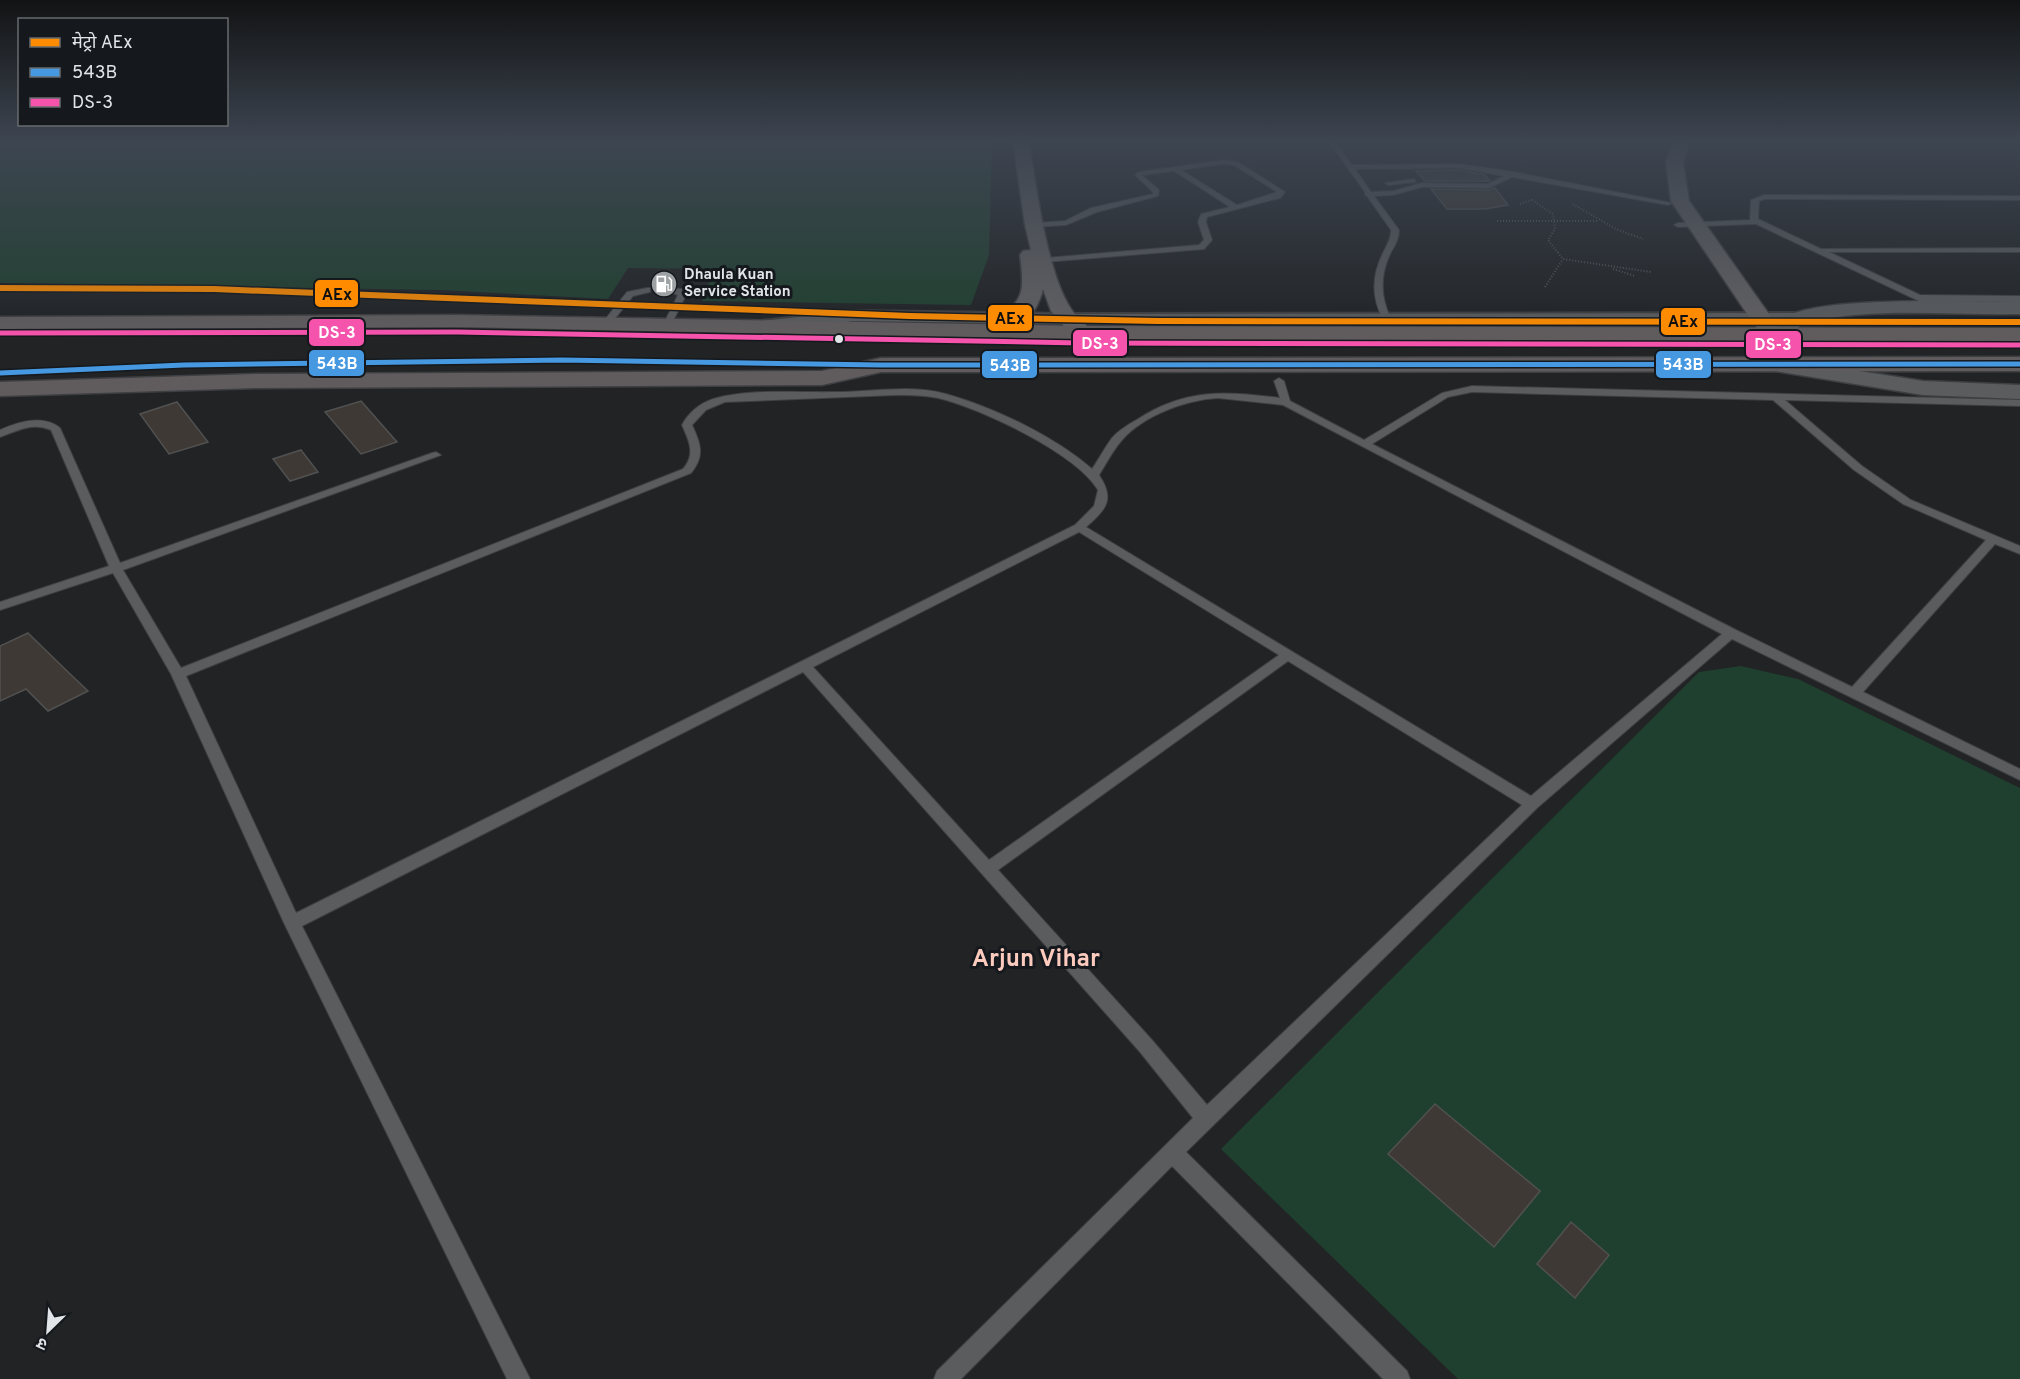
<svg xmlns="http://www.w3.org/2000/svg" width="2020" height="1379" viewBox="0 0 2020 1379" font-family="Overpass,'Noto Sans Devanagari',sans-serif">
  <rect width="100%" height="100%" fill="#212325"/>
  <!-- green -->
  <path fill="#20402f" d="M0,142H992L989,255L971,305L702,301L714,269L628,268L608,299L439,290L0,283Z
    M1741,666L1798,679L2020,788V1379H1458L1221,1149L1699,672Z"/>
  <!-- building -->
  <path fill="#3e3934" stroke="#515151" stroke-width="1.5" d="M1460,170L1485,175L1490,181H1425L1416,171Z
    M1495,188L1508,205L1485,209H1447L1431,189L1489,190Z
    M361,401L397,442L361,454L325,412Z
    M177,402L208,442L169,454L140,414Z
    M301,450L318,472L290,481L273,459Z
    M28,633L67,671L88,691L48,711L26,689L0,701V646Z
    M1435,1104L1540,1191L1494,1247L1388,1154Z
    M1571,1222L1609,1255L1575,1298L1537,1264Z"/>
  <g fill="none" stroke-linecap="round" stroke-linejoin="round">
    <defs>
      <path id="service" d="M1329,142H1335L1352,165L1460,164L1514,172L1672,203L1668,205L1512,177L1489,188L1422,187L1393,195L1374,196L1399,230C1399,239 1395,245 1391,252C1380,274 1380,295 1390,317L1386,320L1383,319C1371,297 1372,275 1383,253C1387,245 1391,239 1391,230L1367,196L1365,195V192ZM1460,168L1504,176L1488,184L1422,183L1393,191L1371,192L1355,169Z
        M1223,160L1238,162L1285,192L1280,198L1207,217L1206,222L1212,240L1204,249L1045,262L1041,260L1045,258L1199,245L1204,240L1198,222L1201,214L1230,207L1174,171L1142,175L1159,190L1158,196L1097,212L1066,225L1034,227L1030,225L1034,223L1065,221L1091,208L1153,194V192L1135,175L1139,172ZM1223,164L1234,165L1277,192L1237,205L1181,170Z
        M1414,179L1416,182L1388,185L1385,183Z
        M1764,195L2020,196V200L1765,199L1759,201L1758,219L1821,249L2020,248V252H1829L1920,295L2020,296V302L1919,301L1756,224L1678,227L1674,225L1678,223L1750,220L1751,200Z
        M647,288H650V292L633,296L609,326H603V322L627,292Z
        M669,288L682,289L686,295L671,325L667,328L663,325L678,295L669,292Z
        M1279,378L1284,381L1290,401L1364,440L1442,393L1472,386L2020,400V406L1785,400L1862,466L1911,500L2020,546V554L1995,544L1863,692L2020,769V780L1732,639L1537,808L1186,1152L1407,1371L1410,1379H1383L1172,1166L961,1379H934L937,1371L1193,1118L1140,1052L803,672L302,926L530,1379H507L284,923L171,674L113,573L0,610V602L109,566L51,430C31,422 18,431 0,437V430C18,422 43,414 60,428L120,563L432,453L436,452L441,455L123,570L181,668L683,469C696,454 689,441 682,425C689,412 699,404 713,399C749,388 798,393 836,392C872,392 911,384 946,394C995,408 1054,436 1092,469C1099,459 1105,447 1112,438C1119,430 1129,424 1138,419C1186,388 1226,391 1280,398L1274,381ZM1472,392L1773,400L1854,470L1903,504L1986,540L1852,687L1736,630L1372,444L1448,397ZM896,395C910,395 924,395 938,398C980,408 1076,453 1098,490L1094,506L1075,525L296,913L186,676L691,473C705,456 701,444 692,425L706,410L725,402ZM1218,398L1283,405L1722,634L1531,796L1086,527C1107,509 1115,499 1099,475C1106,464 1113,450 1122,440C1144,415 1186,400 1218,398ZM1079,532L1279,655L989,860L813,667ZM1288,661L1522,805L1207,1105L1152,1040L998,870Z"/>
      <path id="minor" d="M853,311L1070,314L1804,313L1813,318L1804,323L1070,324L853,321L761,333L752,327L761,321Z"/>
      <path id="tertiary" d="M2020,302V314C1967,315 1907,310 1854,315C1838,317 1808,319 1796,329C1787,337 1787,342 1773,339L1770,334C1773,330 1777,323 1782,319C1816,295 1972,302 2020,302Z
        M1777,358L1923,381L2020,385V399L1923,395L1769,370L1766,365L1769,360Z"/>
      <path id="secondary" d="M1013,142H1029C1036,186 1047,273 1071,309C1077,318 1087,324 1093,333L1090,338H1074L1051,311L1043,289C1039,309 1017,341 995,336L992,331C1017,295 1027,307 1020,255L1023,251L1031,250L1025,225Z
        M1673,142H1689L1683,162L1689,201L1783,334L1780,339H1764L1671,201L1666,162Z"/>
      <path id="trunk" d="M457,315L1082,326L2020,328V342L1082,340L457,327L0,329V317Z
        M2020,357V371L881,372L822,385L258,388L0,396V382L258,374L822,371L881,358Z"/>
    </defs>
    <!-- service casing -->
    <use href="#service" stroke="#3e3f42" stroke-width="2"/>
    <!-- minor casing -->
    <use href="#minor" stroke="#3e3f42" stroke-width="4"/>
    <!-- tertiary casing -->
    <use href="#tertiary" stroke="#3e3f42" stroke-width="3"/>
    <!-- secondary casing -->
    <use href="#secondary" stroke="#3e3f42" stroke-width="3"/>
    <!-- trunk casing -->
    <use href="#trunk" stroke="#3e3f42" stroke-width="3"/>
    <!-- path -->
    <path stroke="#585a5c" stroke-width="2" stroke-dasharray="1 2" stroke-linecap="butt" d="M1532,200L1553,214L1555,229L1548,240L1563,259L1651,272
      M1520,204L1534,199
      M1573,204L1616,229L1643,239
      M1497,221H1599
      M1613,269L1635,276
      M1545,287L1563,259"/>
    <!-- service -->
    <use href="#service" fill="#5a5c5e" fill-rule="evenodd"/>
    <!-- minor -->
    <use href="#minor" fill="#5a5c5e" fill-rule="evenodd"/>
    <!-- tertiary -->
    <use href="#tertiary" fill="#5a5c5e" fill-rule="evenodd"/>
    <!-- secondary -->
    <use href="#secondary" fill="#626163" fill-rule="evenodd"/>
    <!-- trunk -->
    <use href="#trunk" fill="#605c5e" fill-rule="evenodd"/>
    <defs>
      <path id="bus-1" d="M0,373L184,365L562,360L881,365L2020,364"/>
      <path id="bus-2" d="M0,333L457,332L1082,343L2020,345"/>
    </defs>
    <!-- bus-1 casing -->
    <use href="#bus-1" stroke="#15191d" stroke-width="8"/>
    <!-- bus-2 casing -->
    <use href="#bus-2" stroke="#15191d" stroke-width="8"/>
    <!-- bus-1 -->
    <use href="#bus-1" stroke="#4699e1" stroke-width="5"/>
    <!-- bus-2 -->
    <use href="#bus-2" stroke="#f653ac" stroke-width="5"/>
    <defs>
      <path id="metro-1" d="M0,288L214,289L910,316L1158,321L2020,322"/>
    </defs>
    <!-- metro-1 casing -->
    <use href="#metro-1" stroke="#15191d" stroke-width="9"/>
    <!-- metro-1 -->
    <use href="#metro-1" stroke="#ff8c00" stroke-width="6"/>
  </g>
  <!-- sky -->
  <linearGradient id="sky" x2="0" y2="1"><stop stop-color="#121314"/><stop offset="0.42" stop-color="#3d4551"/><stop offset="1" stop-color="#3d4551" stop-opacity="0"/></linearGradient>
  <rect width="2020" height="335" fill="url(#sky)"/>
  <!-- icons -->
  <defs>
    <symbol id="fuel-disc" viewBox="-11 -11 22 22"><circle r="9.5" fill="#9ea1a4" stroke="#15191d"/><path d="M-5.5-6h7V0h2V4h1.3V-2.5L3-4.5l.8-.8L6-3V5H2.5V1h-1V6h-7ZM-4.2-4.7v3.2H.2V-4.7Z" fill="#fff"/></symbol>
  </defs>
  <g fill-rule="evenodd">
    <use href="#fuel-disc" x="649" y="269" width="30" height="30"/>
  </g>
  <!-- markers -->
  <circle fill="#e2e5e8" stroke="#15191d" stroke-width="2" cx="839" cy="339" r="5"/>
  <g text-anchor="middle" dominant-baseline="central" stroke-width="6" stroke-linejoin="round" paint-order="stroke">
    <!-- far-poi labels -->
    <g font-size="15" font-weight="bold" fill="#e2e5e8" stroke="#15191d" text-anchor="start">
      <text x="684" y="275">Dhaula Kuan<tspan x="684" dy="17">Service Station</tspan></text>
    </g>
    <!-- near-neighbourhood labels -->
    <g font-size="24" font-weight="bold" fill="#fdcbbe" stroke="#15191d">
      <text x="1036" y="960">Arjun Vihar</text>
    </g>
  </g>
  <g stroke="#15191d" stroke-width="2">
    <rect x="314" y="279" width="45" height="29" rx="6" fill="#ff8c00"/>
    <rect x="987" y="304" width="46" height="28" rx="6" fill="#ff8c00"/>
    <rect x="1660" y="307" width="46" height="29" rx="6" fill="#ff8c00"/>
    <rect x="308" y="318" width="57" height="29" rx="6" fill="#f653ac"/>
    <rect x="1072" y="329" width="56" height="28" rx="6" fill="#f653ac"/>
    <rect x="1745" y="330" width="57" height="29" rx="6" fill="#f653ac"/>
    <rect x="308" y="349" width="57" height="28" rx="6" fill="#4699e1"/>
    <rect x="1655" y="350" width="57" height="29" rx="6" fill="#4699e1"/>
    <rect x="981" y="350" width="57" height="29" rx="6" fill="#4699e1"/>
  </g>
  <g font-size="16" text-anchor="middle" font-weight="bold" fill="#fff">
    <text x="337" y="338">DS-3</text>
    <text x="1100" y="349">DS-3</text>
    <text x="1773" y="350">DS-3</text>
    <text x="337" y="369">543B</text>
    <text x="1683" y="370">543B</text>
    <text x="1010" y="371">543B</text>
  </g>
  <g font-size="16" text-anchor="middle" font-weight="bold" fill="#111">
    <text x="337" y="300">AEx</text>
    <text x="1010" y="324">AEx</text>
    <text x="1683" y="327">AEx</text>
  </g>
  <!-- legend -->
  <rect x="18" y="18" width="210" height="108" fill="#15191d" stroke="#676b6e" stroke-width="1.5"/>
  <rect x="30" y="38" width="30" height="9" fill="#ff8c00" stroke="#676b6e" stroke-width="1.5"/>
  <text x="72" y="48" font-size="18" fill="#e2e5e8">मेट्रो AEx</text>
  <rect x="30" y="68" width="30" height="9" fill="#4699e1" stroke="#676b6e" stroke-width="1.5"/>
  <text x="72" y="78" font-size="18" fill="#e2e5e8">543B</text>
  <rect x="30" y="98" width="30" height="9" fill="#f653ac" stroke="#676b6e" stroke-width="1.5"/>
  <text x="72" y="108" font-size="18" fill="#e2e5e8">DS-3</text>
  <!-- north arrow -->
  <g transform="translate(48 1331) rotate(205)" stroke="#15191d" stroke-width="4.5" paint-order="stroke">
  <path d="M0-4.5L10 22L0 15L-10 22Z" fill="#e2e5e8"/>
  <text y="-9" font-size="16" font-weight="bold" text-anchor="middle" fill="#e2e5e8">उ</text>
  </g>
</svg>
